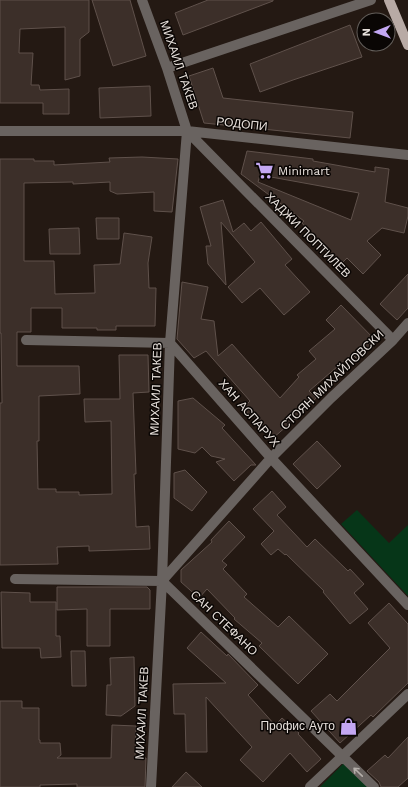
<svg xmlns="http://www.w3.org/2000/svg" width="408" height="787" viewBox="0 0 408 787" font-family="'Work Sans',sans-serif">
  <rect width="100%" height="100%" fill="#241913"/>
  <!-- green -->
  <path fill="#063618" d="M357,510L389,543L408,525V596L341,524Z
    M344,763L368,787H320Z"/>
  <!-- building -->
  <path fill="#3c2f29" stroke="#5f514b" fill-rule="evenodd" d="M0,0H89V32L80,39V76L65,80V27L20,29L19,53H33L31,85H39L40,90L69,89V114H43V103H0Z
    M92,0H130L146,56L113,66Z
    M208,0H273V1L183,35L175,13Z
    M350,25L362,57L293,80L260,92L250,64Z
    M213,68L223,98L353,112L350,138L204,123L189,76Z
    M150,86L151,116L100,118L99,88Z
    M247,151L313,159V161L375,172V167L389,169L385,202L408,208V216L404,233L382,228L367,241L381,255L363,274L347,258L339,266L302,223L304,221L241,174ZM260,175L359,193L351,220L258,182Z
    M142,157L178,159L172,212L154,211V192L117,194L110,191V182L73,184V182L24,183V261H54L55,294L95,293L94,265L120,264L124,233L152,237L148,263L149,288H156L155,326H116V330H97V328H62V308H31V332H17V366H79L80,394L39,396V441H37L38,489H56V492H79V495L112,494L111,421L85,422L84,399H120L119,355H148L149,392L133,393L136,474H134L136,527L149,526L150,549L89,551V546L57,547L58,564L0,565V403H2L1,333H0V159H34V161H54V165L110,162L109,158Z
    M223,200L233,232L244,223L251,231L261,222L292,259L285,265L310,292L284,315L260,288L242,303L228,287L255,262L221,222L226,285L208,264L206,246H211L200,207Z
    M96,218H119V239H97Z
    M79,228L80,254H50L49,229Z
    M408,274V308L397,320L380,304Z
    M182,282L208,287L201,319L214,321L218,356L232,344L280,398L299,377L297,375L316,359L309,351L335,329L326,320L341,305L377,342L357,359L352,354L309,391L316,398L296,420L295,419L273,438L254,416L252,418L243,408L250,401L206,351L194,358L177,339Z
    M193,398L225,425L222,428L256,465H251L234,481L216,462L225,459L211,456L202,447L195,453L178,449V401Z
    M317,441L341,466L317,489L293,464Z
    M185,470L207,492L192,511L174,498V473Z
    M272,491L286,507L277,515L307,547L315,539L348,571L350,569L364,584L354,593L368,609L350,624L323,592L324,591L286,554L285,555L278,549L271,555L261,544L274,531L253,509Z
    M229,521L245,537L222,561L227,565L223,569L247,594L244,597L278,627L289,616L328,654L298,684L259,646L262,643L234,619L235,618L207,589L199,598L181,582V570L212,542L211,540Z
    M57,587H147L150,590V609H110V646H87V609L57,610Z
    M1,592L30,593V602H56V636H60L61,657L41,658L40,648H2Z
    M389,603L408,624V683L373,717L371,715L340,743L311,711L330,694L337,701L390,648L368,623Z
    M201,632L227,656L228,654L258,685L248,695L275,725L282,718L299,733L298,734L321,759L307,772L290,753L263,782L240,760L252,747L206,697L207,752H186L185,714H174L173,684L226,683L187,648Z
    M71,651H85L86,686H72Z
    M134,657L135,706L121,716L106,715L107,685H111L110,658Z
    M0,701H22V708H39V740H40V743H60L61,755L57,758H111L112,725L136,726L135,758H146L145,787H77V784L40,785V787H0Z
    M408,737V778L398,787H381L379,782L367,771L385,755L388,758Z
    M186,772L202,787H172Z"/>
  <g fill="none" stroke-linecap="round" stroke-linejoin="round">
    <!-- minor -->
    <path stroke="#696360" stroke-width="10" d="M142,0L167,68L187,131L170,343L162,581L151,787
      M167,68L371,0
      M0,131H187L408,155
      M187,131L393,340
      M26,340L170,343L271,458L408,605
      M15,579L162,581L374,787
      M162,581L271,458L331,398L393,340L408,323
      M310,787L408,694"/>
    <!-- major -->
    <path stroke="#b8aaa5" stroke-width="10" d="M389,0L408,45"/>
  </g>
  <!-- one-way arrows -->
  <defs><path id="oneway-shaft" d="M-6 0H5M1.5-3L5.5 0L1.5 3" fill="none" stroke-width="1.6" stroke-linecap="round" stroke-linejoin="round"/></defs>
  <use stroke="#b5afaa" href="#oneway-shaft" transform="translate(358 772) rotate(-136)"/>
  <!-- icons -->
  <defs>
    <symbol id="supermarket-bare" viewBox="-9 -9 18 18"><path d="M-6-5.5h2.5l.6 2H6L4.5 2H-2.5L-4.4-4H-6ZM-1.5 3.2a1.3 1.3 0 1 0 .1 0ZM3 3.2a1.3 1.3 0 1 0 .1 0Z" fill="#c3a7f2" stroke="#0a0604" stroke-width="2.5" paint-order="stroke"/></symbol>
    <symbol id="shop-bare" viewBox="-9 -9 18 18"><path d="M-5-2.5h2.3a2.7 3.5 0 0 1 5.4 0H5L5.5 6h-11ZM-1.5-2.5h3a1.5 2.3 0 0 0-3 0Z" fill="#c3a7f2" stroke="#0a0604" stroke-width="2.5" paint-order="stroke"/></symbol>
  </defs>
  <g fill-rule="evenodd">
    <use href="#supermarket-bare" x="252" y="158" width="25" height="25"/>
    <use href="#shop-bare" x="336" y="714" width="25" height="25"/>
  </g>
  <g text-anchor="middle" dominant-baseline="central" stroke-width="3" stroke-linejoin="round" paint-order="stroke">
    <!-- street labels -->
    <g font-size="12" fill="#e8e1dc" stroke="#0a0604">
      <text transform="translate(179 65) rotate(71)">МИХАИЛ ТАКЕВ</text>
      <text transform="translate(242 124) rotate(6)">РОДОПИ</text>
      <text transform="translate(308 235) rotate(45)">ХАДЖИ ПОПТИЛЕВ</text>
      <text transform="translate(332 380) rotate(-44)">СТОЯН МИХАЙЛОВСКИ</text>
      <text transform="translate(156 389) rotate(-88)">МИХАИЛ ТАКЕВ</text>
      <text transform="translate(249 413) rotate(49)">ХАН АСПАРУХ</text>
      <text transform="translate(224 623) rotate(44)">САН СТЕФАНО</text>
      <text transform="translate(142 713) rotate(-87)">МИХАИЛ ТАКЕВ</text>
    </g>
    <!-- poi labels -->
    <g font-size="12" fill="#e8e1dc" stroke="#0a0604" text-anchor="start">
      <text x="278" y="171">Minimart</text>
      <text x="335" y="726" text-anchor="end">Профис Ауто</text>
    </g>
  </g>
  <!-- north arrow -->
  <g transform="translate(376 32) rotate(269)"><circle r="19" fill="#0a0604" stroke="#635e5a"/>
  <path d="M0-3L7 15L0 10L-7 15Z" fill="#c3a7f2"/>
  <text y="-6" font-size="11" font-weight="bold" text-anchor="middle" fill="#e8e1dc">N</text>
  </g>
</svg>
